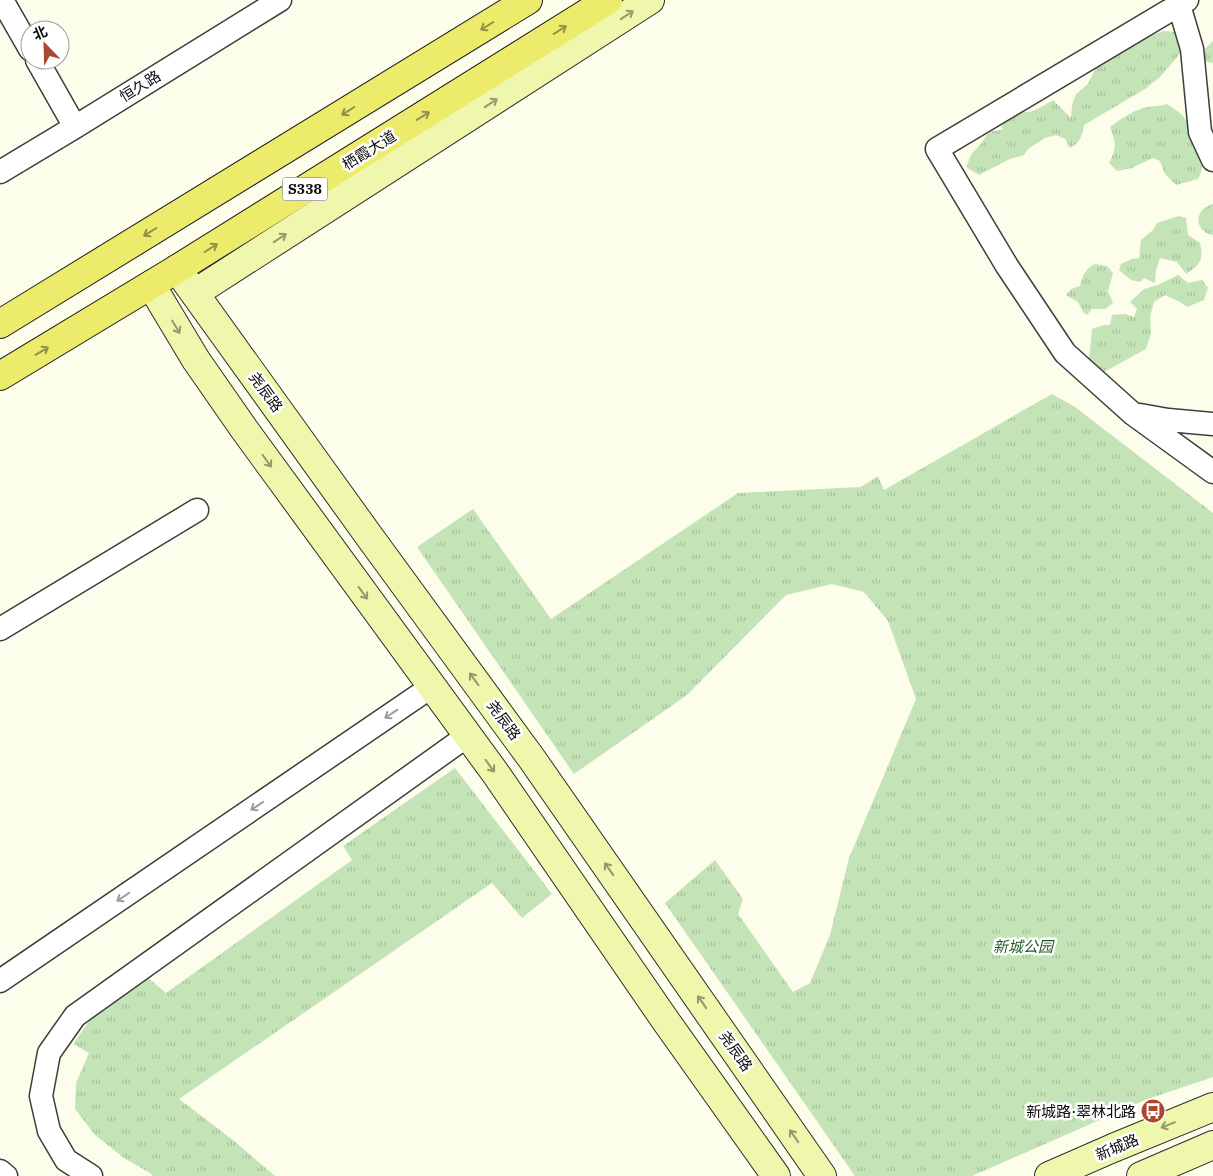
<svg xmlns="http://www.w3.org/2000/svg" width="1213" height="1176" viewBox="0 0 1213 1176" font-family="'IBM Plex Serif','Noto Sans SC',serif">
  <defs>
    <pattern id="grass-tufts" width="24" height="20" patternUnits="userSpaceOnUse" patternTransform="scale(1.25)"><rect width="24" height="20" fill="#c4e4b7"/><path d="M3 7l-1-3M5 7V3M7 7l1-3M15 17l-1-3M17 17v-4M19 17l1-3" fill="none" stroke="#a7c29c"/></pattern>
  </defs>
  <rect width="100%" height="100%" fill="#fcfdea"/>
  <!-- grass -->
  <path fill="url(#grass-tufts)" d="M1163,31L1176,32L1183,50L1160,77L1145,89L1084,125C1082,136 1080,143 1070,148L1065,139L1056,135L1045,138L1028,149L1024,155L1010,159L979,175L966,167L972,153L981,144L987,134L993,131L1002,130L1001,120L1012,112C1033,114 1036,110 1053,100L1071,118L1072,105L1076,94L1088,84L1095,69L1141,40Z
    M1213,41V63L1203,61L1204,50Z
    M1167,104L1181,114L1188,122C1187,129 1187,136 1192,142C1194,144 1196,145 1198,147C1206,156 1203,170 1198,179L1176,185L1165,174L1160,161L1153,158L1132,168L1117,171L1109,163C1117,147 1116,144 1110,127C1122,118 1132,111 1147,107C1154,106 1161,106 1167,104Z
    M1213,204V235C1193,231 1194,209 1213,204Z
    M1179,216L1186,218L1188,235L1200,243C1204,260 1200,265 1186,274L1177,262L1160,258L1156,270L1155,283L1144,278L1140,282L1131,280L1119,270L1121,264L1132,259L1139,258L1141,240L1153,230L1157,223Z
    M1095,264L1107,266L1113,273L1108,291L1113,303L1105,309H1092L1087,315L1083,312L1078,302L1066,295L1071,289L1080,286C1082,276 1086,268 1095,264Z
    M1178,275L1188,283L1202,280L1208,288L1204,300L1187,307L1180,302L1165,295L1154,302L1150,317L1151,334L1146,349L1104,372L1089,362L1092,329L1104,325H1110L1112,315L1125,314L1134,317L1137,309L1130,302L1144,289L1158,285Z
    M1052,394L1075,407L1213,513V1077L1145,1100L972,1176H855L665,903L715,860L743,899L738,914L793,992L810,983L830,935L849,858L916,699L888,621L864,592L832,584L786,595L687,695L574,774L417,547L473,509L551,619L738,493L861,487L878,476L884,490Z
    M455,768L552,894L522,918L492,883L179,1099L233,1140L275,1176H153L150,1173L124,1158L95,1135L75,1109L76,1083L89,1053L73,1044L90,1020L146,976L166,993L352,860L343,846Z"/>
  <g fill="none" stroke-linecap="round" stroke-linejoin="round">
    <defs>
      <path id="street" d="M2,0L30,49
        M1176,0L1179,5L1192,49L1200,132L1213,160
        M1187,0L937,149L1007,266L1065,353L1133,414L1213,472
        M37,60L75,127
        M0,172L75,127L280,0
        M1140,415L1168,420L1213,424
        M0,629L197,510
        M0,981L431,687
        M0,1171L6,1176
        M91,1176L66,1160L49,1131L41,1096L49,1053L75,1016L467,736"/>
      <path id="secondary" d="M177,269L369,536L532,759L822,1176
        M151,285L196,360L244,429L496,774L663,1017L776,1176
        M195,293L650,0
        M1049,1176L1113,1148L1213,1107
        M1141,1176L1213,1145"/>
      <path id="primary" d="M0,324L528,0
        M0,376L177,269L608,0"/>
    </defs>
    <!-- street casing -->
    <use href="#street" stroke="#3e3e3e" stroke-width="25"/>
    <!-- secondary casing -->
    <use href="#secondary" stroke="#2d2d2d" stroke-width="30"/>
    <!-- primary casing -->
    <use href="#primary" stroke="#1c1c1c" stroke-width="30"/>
    <!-- street -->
    <use href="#street" stroke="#fff" stroke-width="22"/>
    <!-- secondary -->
    <use href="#secondary" stroke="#eef7ab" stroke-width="28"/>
    <!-- primary -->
    <use href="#primary" stroke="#eceb6b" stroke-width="28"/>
  </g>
  <!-- one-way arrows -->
  <defs><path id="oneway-shaft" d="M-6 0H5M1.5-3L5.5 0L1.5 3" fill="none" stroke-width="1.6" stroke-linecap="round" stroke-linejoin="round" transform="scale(1.25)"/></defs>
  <g stroke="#93996b">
    <use href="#oneway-shaft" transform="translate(627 15) rotate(-33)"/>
    <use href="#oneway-shaft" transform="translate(491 103) rotate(-33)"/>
    <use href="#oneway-shaft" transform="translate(280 238) rotate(-33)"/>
    <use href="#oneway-shaft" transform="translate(176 327) rotate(59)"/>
    <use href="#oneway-shaft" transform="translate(267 461) rotate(54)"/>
    <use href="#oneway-shaft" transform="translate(363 593) rotate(54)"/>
    <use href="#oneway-shaft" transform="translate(474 679) rotate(-126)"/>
    <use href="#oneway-shaft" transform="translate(490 766) rotate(54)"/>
    <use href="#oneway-shaft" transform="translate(609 869) rotate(-125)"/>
    <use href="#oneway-shaft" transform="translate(702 1002) rotate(-125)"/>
    <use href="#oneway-shaft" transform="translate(1168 1125) rotate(158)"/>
    <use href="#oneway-shaft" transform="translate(794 1136) rotate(-125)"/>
  </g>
  <g stroke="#929145">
    <use href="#oneway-shaft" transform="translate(487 26) rotate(148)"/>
    <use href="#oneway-shaft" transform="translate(560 30) rotate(-32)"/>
    <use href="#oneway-shaft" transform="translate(348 111) rotate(148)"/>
    <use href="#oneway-shaft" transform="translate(423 116) rotate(-32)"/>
    <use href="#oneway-shaft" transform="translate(150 232) rotate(148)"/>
    <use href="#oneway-shaft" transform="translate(211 248) rotate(-32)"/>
    <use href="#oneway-shaft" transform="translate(42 351) rotate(-31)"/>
  </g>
  <g stroke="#9d9d9d">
    <use href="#oneway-shaft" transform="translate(391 714) rotate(146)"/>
    <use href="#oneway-shaft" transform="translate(257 806) rotate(146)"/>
    <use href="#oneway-shaft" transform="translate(123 897) rotate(146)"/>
  </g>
  <!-- icons -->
  <defs>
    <symbol id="bus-disc" viewBox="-11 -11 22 22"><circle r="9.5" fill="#ad4830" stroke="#fff"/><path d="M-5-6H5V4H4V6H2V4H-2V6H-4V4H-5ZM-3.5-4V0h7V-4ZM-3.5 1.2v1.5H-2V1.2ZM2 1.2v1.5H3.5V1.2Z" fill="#fff"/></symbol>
  </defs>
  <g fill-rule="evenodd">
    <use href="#bus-disc" x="1139" y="1097" width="28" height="28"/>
  </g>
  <g text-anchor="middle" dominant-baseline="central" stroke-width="5" stroke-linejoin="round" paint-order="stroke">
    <!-- shield labels -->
    <rect fill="#fff" stroke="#545454" stroke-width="1" x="282.5" y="177.5" width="45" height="23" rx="4"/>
    <g font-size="14" font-weight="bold" fill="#0b0b0b">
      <text x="305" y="189">S338</text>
    </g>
    <!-- street labels -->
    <g font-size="15" fill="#0b0b0b" stroke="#fff">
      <text transform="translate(140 86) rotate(-32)">恒久路</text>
      <text transform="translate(369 150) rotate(-32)">栖霞大道</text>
      <text transform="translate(266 392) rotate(54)">尧辰路</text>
      <text transform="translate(504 720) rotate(54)">尧辰路</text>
      <text transform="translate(736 1051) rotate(55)">尧辰路</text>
      <text transform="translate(1117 1147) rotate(-23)">新城路</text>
    </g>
    <!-- park labels -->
    <g font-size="15" font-style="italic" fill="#225b23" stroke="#fff">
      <text x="1023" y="946">新城公园</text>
    </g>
    <!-- poi labels -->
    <g font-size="15" fill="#0b0b0b" stroke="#fff" text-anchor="end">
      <text x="1136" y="1111">新城路·翠林北路</text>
    </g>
  </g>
  <!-- north arrow -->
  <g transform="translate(45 45) rotate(337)"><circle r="24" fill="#ffffff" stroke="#9d9d9d"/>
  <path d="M0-4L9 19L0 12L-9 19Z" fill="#ad4830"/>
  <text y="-8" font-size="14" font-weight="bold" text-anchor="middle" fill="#0b0b0b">北</text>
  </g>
</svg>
